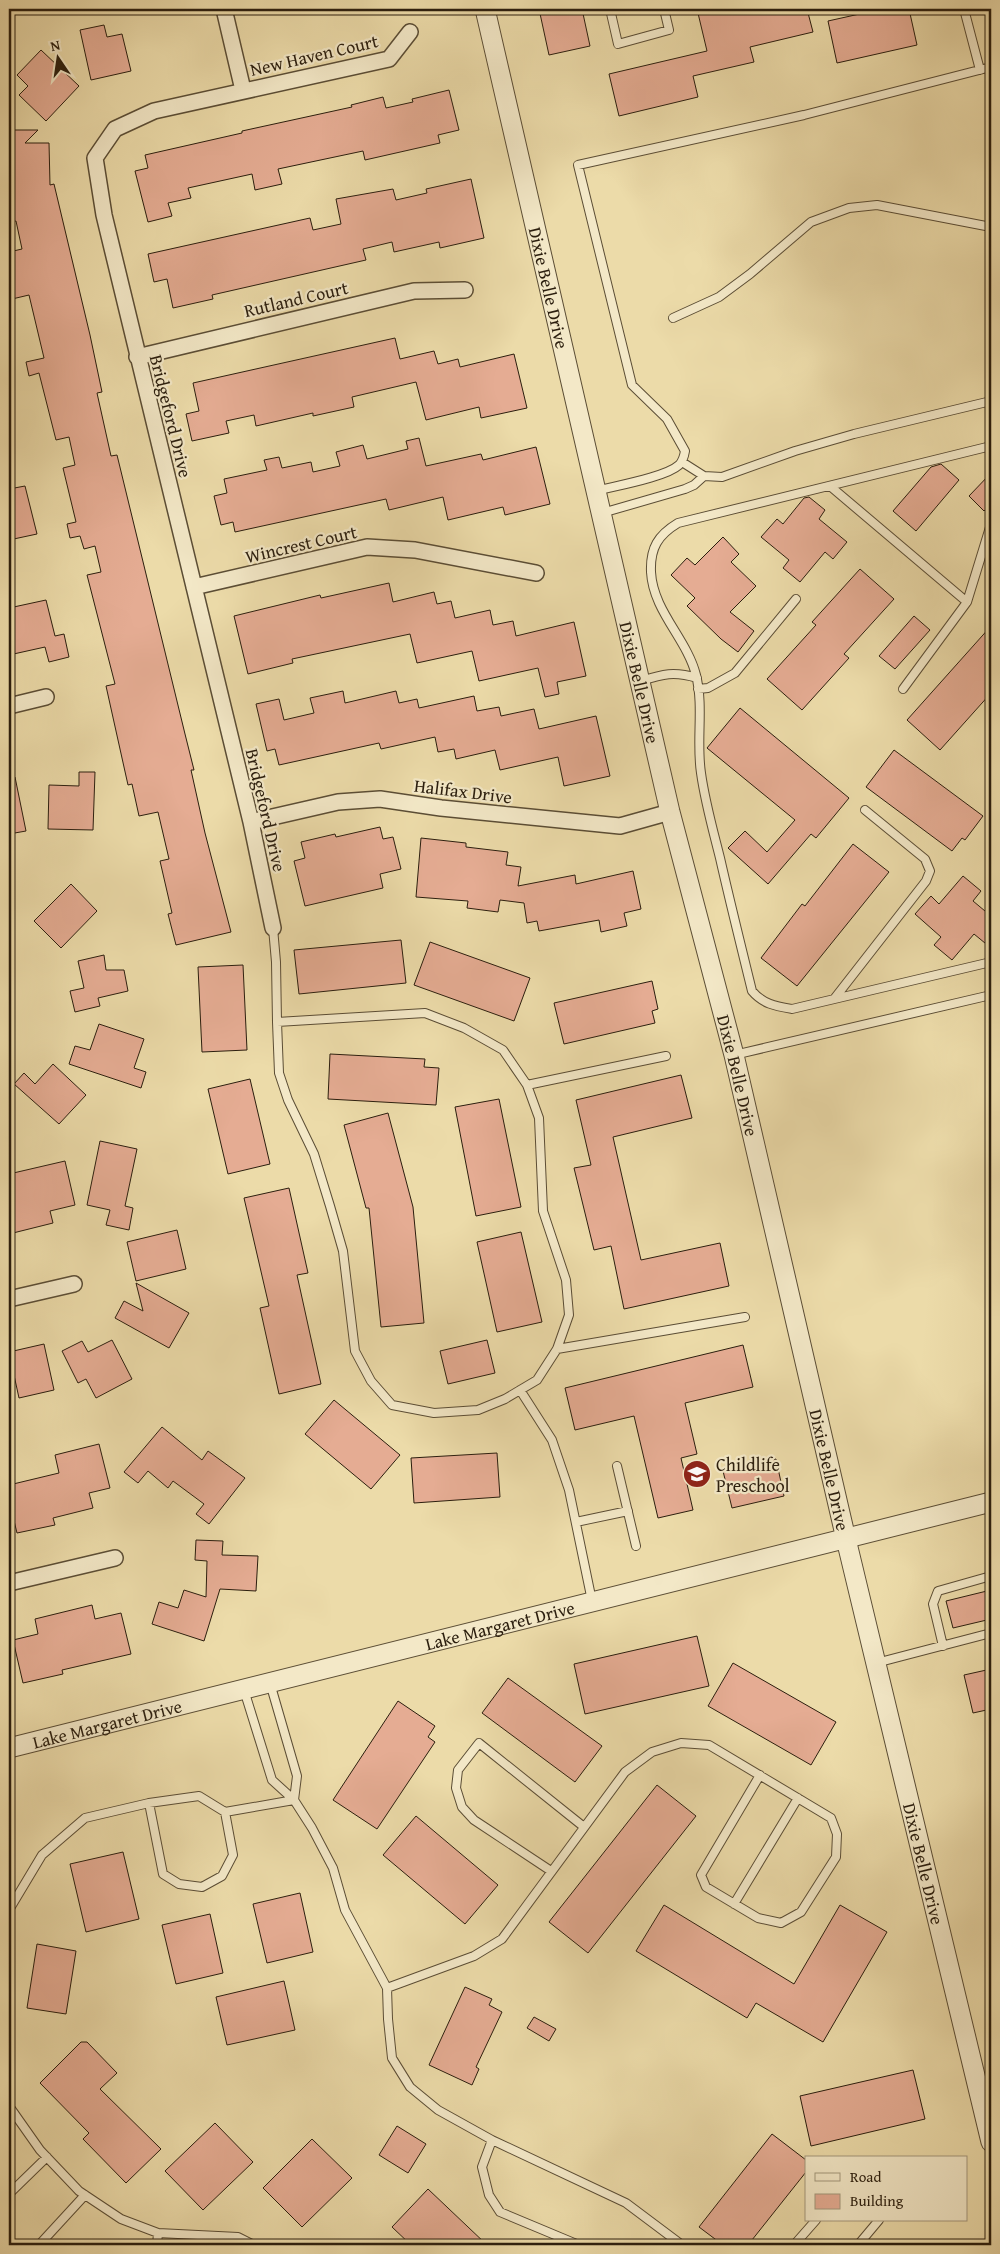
<svg xmlns="http://www.w3.org/2000/svg" width="1000" height="2254" viewBox="0 0 1000 2254" font-family="'Gentium Book Plus',serif">
  <rect width="100%" height="100%" fill="#ecdba9"/>
  <filter id="stains"><feTurbulence type="fractalNoise" baseFrequency=".004" numOctaves="4"/><feColorMatrix values="0 0 0 0 .2 0 0 0 0 .09 0 0 0 0 .02 0 0 0 .5 -.17"/></filter>
  <radialGradient id="worn" r=".72"><stop offset=".6" stop-color="#630" stop-opacity="0"/><stop offset="1" stop-color="#630" stop-opacity=".3"/></radialGradient>
  <!-- building -->
  <path fill="#e5ac93" stroke="#2b1e0e" d="M539,9H582L590,46L549,55Z
    M697,9H807L813,32L750,47L754,62L693,76L698,97L619,116L609,74L707,51Z
    M882,9H909L917,45L837,63L828,21Z
    M104,25L107,37L122,34L131,71L91,80L80,30Z
    M41,50L79,86L46,121L19,95L28,86L17,75Z
    M449,90L459,130L438,135L440,143L365,160L363,151L278,169L282,184L255,190L252,174L188,188L191,198L168,203L172,216L148,222L135,171L148,168L145,155L242,133V131L352,107L351,105L383,97L386,108L413,102L412,99Z
    M9,130H38L25,143H49L50,185L54,184L90,335L102,392L97,393L111,456L117,455L185,734L194,770H191L205,833L231,932L176,945L168,914L172,913L160,861L169,859L158,812L139,816L132,784L128,785L106,686L115,684L87,575L101,572L95,546L84,549L80,536L70,538L67,524L76,522L63,468L75,465L69,437L56,440L39,373L29,376L26,362L44,358L29,295L12,299L9,285V252L22,249L16,221L9,222Z
    M471,179L484,238L440,248L439,242L394,252L392,242L363,249L366,260L212,295L213,299L173,308L167,279L154,282L148,254L310,218L313,230L341,224L336,199L393,189L396,200L427,193L426,189Z
    M395,338L400,359L434,351L438,364L458,359L460,367L514,354L527,408L481,418L479,407L426,420L416,382L352,397L354,407L313,416V413L256,426L254,415L226,421L229,433L192,441L186,414L199,411L193,383Z
    M419,438L426,466L481,454L483,460L536,447L550,504L505,515L503,507L448,520L443,497L389,510L386,499L235,532L233,522L221,525L214,496L227,493L224,479L267,470L264,460L279,457L282,468L311,462L313,472L340,466L336,452L363,445L367,459L408,449L406,441Z
    M941,464L959,480L916,531L893,511L931,467Z
    M991,473V504L984,511L969,496Z
    M25,486L37,534L9,540V489Z
    M809,497L825,510L819,519L847,542L833,559L825,552L800,582L783,568L789,560L761,537L777,519L783,524L804,498Z
    M723,537L739,554L731,562L756,586L730,612L754,631L738,652L721,639L687,606L695,598L671,575L687,558L695,565Z
    M860,569L894,599L844,654L849,658L802,710L767,679L816,625L812,622Z
    M389,583L393,602L434,592L437,604L451,601L455,618L490,610L493,625L513,621L516,636L574,622L586,676L557,682L559,694L545,697L538,668L479,681L472,651L417,663L410,634L292,659L293,663L248,674L234,616L320,595L321,598Z
    M46,600L55,636L64,634L69,657L49,662L45,647L9,655V608Z
    M914,616L930,630L895,669L879,656Z
    M991,626V693L940,750L907,720Z
    M343,691L345,703L396,691L399,703L417,699L419,708L474,696L477,711L499,707L501,716L534,709L539,729L596,716L610,776L564,786L558,757L500,770L495,750L456,759L454,749L438,752L435,737L381,749L379,743L279,765L275,749L267,751L256,704L279,699L284,720L314,713L310,698Z
    M740,708L849,798L816,838L811,834L768,884L728,848L745,831L767,852L795,820L707,748Z
    M894,750L983,816L965,840L962,838L952,851L866,787Z
    M79,772H95L93,830L48,829L49,785L79,786Z
    M15,777L26,831L9,834V778Z
    M380,827L383,839L393,837L401,869L380,874L383,888L305,906L294,861L305,858L301,842L335,834L336,837Z
    M421,838L466,843V847L508,852L506,865L521,867L518,886L575,875L576,884L633,871L641,909L624,913L627,926L601,932L599,920L539,931L537,921L527,923L524,903L500,900L498,912L467,908L468,901L416,897Z
    M853,844L889,872L797,986L761,958L802,904L805,906Z
    M963,876L981,891L973,901L991,916V948L974,934L952,960L934,945L941,937L915,914L931,896L939,904Z
    M71,884L97,911L61,948L34,921Z
    M401,940L406,983L299,994L294,950Z
    M430,942L530,978L514,1021L414,985Z
    M104,955L106,970H124L128,991L98,998L100,1006L75,1012L70,991L84,988L78,961Z
    M243,965L247,1050L202,1052L198,967Z
    M652,981L658,1009L652,1011L655,1023L564,1044L554,1003Z
    M99,1024L144,1039L134,1068L146,1072L141,1088L69,1064L75,1046L90,1050Z
    M330,1054L425,1059L424,1067L439,1068L436,1105L328,1099Z
    M53,1064L86,1095L59,1124L14,1084L24,1073L35,1084Z
    M681,1075L692,1118L613,1137L641,1260L720,1243L729,1286L624,1309L611,1246L594,1250L574,1168L591,1165L576,1100Z
    M250,1079L270,1164L228,1174L208,1089Z
    M499,1099L521,1207L476,1216L455,1107Z
    M388,1113L413,1207L424,1323L381,1327L369,1208H366L344,1125Z
    M100,1141L137,1149L125,1206L133,1208L129,1230L106,1225L110,1210L87,1205Z
    M65,1161L75,1205L50,1211L53,1223L9,1234V1174Z
    M289,1188L308,1273L297,1275L321,1384L279,1394L260,1308L269,1306L244,1198Z
    M177,1230L186,1269L136,1281L127,1242Z
    M521,1232L542,1322L497,1332L477,1242Z
    M136,1283L189,1313L169,1348L115,1318L124,1301L143,1311Z
    M112,1340L132,1379L96,1398L86,1379L78,1383L62,1351L82,1341L88,1352Z
    M487,1340L495,1373L448,1384L440,1351Z
    M44,1344L54,1390L19,1398L12,1366L9,1367V1352Z
    M743,1345L753,1387L685,1403L697,1454L681,1458L693,1510L658,1518L634,1416L575,1430L565,1388Z
    M334,1400L400,1455L371,1489L305,1434Z
    M162,1427L202,1460L208,1451L245,1478L209,1524L196,1514L204,1504L173,1481L168,1488L148,1471L138,1483L124,1472Z
    M99,1444L110,1488L89,1493L93,1508L53,1518L55,1525L17,1533L9,1500V1485L59,1473L55,1455Z
    M497,1453L500,1497L414,1503L411,1458Z
    M776,1459L784,1496L732,1508L723,1471Z
    M196,1540L223,1541L222,1555L258,1556L256,1591L220,1589L204,1641L152,1624L159,1602L178,1608L184,1590L206,1597L207,1561L195,1560Z
    M991,1590V1619L953,1628L946,1601Z
    M92,1605L95,1619L121,1613L131,1654L62,1670L63,1674L23,1683L13,1640L38,1634L35,1619Z
    M697,1636L709,1686L585,1714L574,1664Z
    M733,1663L836,1722L811,1765L708,1706Z
    M991,1669V1709L973,1713L964,1675Z
    M508,1678L602,1746L575,1782L482,1713Z
    M398,1701L435,1726L428,1737L435,1742L377,1829L333,1800Z
    M657,1785L696,1816L588,1953L549,1922Z
    M416,1816L498,1885L465,1924L383,1855Z
    M123,1852L139,1919L86,1932L70,1864Z
    M300,1893L313,1952L267,1963L253,1904Z
    M664,1905L794,1984L840,1905L887,1932L823,2042L756,2003L747,2018L636,1951Z
    M210,1914L223,1973L176,1984L162,1925Z
    M37,1944L76,1951L66,2014L27,2008Z
    M284,1981L295,2030L227,2045L216,1997Z
    M465,1987L492,1999L489,2005L502,2012L476,2067L479,2069L472,2085L429,2065Z
    M534,2017L556,2029L549,2041L527,2028Z
    M81,2042H87L117,2073L100,2089L161,2149L126,2183L83,2139L89,2133L40,2083Z
    M913,2070L925,2119L811,2146L800,2096Z
    M215,2123L253,2162L203,2210L165,2171Z
    M397,2126L426,2144L408,2173L379,2155Z
    M772,2134L806,2160V2172L748,2245H723L699,2227Z
    M312,2139L352,2178L302,2227L263,2188Z
    M428,2189L487,2245H411L392,2227Z"/>
  <g fill="none" stroke-linecap="round" stroke-linejoin="round">
    <defs>
      <path id="service" d="M610,9L618,44L669,30L664,9
        M964,9L980,70
        M673,318L719,297L750,274L811,222L849,208L877,205L991,227
        M991,446L678,523C658,535 650,548 651,572C653,611 687,639 696,675C704,707 696,741 701,773C705,802 713,830 720,858C730,902 741,946 752,991C763,1004 775,1006 792,1009L991,962
        M682,462L704,476L722,477L795,451L854,434L991,401
        M830,486L967,602L903,689
        M596,491C615,486 666,477 679,465C683,461 684,457 685,451L667,419L632,385L578,165L804,115L991,67
        M602,513L685,489L694,485L704,476
        M967,602L991,524
        M641,681C663,674 674,671 697,678
        M698,689L708,688L735,673L796,599
        M273,928L276,962L277,1022L425,1013L464,1028L503,1050L527,1085L539,1118L543,1211L566,1280L569,1315L557,1349L537,1380L505,1399L478,1410L434,1413L392,1405L371,1381L355,1351L343,1251L330,1206L314,1154L288,1100L279,1073L277,1022
        M834,999L926,881L930,871L925,859L865,810
        M734,1055L991,995
        M527,1085L666,1056
        M557,1349L745,1317
        M520,1390L552,1440L569,1490L592,1601
        M617,1466L636,1546
        M576,1522L628,1511
        M943,1646L933,1604L938,1591L991,1576
        M876,1663L991,1633
        M270,1683L297,1776L294,1800
        M244,1690L272,1780L294,1800L312,1828L333,1868L345,1910L387,1988L388,2019L392,2058L410,2087L438,2110L492,2140L626,2203L682,2245
        M149,1803L163,1874L179,1884L202,1887L222,1876L233,1855L225,1812
        M551,1871L474,1820L462,1807L456,1788L458,1770L479,1743L584,1827
        M734,1904L798,1798
        M9,1910L42,1855L85,1818L149,1803L199,1796L225,1812L294,1800
        M387,1988L474,1956L502,1939L625,1772L652,1752L681,1743L709,1745L831,1818L837,1834L836,1857L801,1912L781,1923L758,1918L706,1887L701,1875L760,1775
        M9,2106L40,2150L79,2191L121,2219L158,2233L238,2237L254,2245
        M492,2140L482,2167L489,2195L500,2212L579,2245
        M9,2194L47,2157
        M39,2245L85,2195
        M157,2245L158,2233
        M794,2245L816,2220
        M858,2245L879,2220"/>
      <path id="minor" d="M224,9L243,90
        M137,357L414,291L465,290
        M194,587L367,547L415,550L536,573
        M9,706L46,697
        M251,822L338,802L380,799L441,808L620,826L670,812
        M273,928L251,822L104,215L95,158L115,129L154,111L389,59L410,32
        M9,1299L74,1284
        M9,1583L115,1558"/>
      <g id="tertiary">
        <path id="s1" d="M485,9L670,812L734,1055L846,1539L991,2142"/>
        <path id="s2" d="M9,1748L991,1502"/>
      </g>
    </defs>
    <!-- service casing -->
    <use href="#service" stroke="#5b4d35" stroke-width="10"/>
    <!-- minor casing -->
    <use href="#minor" stroke="#5b4d35" stroke-width="18"/>
    <!-- tertiary casing -->
    <use href="#tertiary" stroke="#5b4d35" stroke-width="21"/>
    <!-- service -->
    <use href="#service" stroke="#f3e8c7" stroke-width="8"/>
    <!-- minor -->
    <use href="#minor" stroke="#f3e8c7" stroke-width="15"/>
    <!-- tertiary -->
    <use href="#tertiary" stroke="#f3e8c7" stroke-width="19"/>
  </g>
  <!-- icons -->
  <defs>
    <symbol id="school-disc" viewBox="-11 -11 22 22"><circle r="9.5" fill="#8f2418" stroke="#f3e8c7"/><path d="M0-5L7-2L0 1L-7-2ZM-4 1L0 2.5L4 1V4Q0 6-4 4Z" fill="#fff"/></symbol>
  </defs>
  <g fill-rule="evenodd">
    <use href="#school-disc" x="681" y="1458" width="32" height="32"/>
  </g>
  <g text-anchor="middle" dominant-baseline="central" stroke-width="4.5" stroke-linejoin="round" paint-order="stroke">
    <!-- street labels -->
    <g font-size="18" fill="#2b1e0e" stroke="#f3e8c7">
      <text transform="translate(314 55) rotate(-13)">New Haven Court</text>
      <text stroke="none"><textPath href="#s1" startOffset="286">Dixie Belle Drive</textPath></text>
      <text transform="translate(296 299) rotate(-13)">Rutland Court</text>
      <text transform="translate(171 416) rotate(76)">Bridgeford Drive</text>
      <text transform="translate(301 544) rotate(-13)">Wincrest Court</text>
      <text stroke="none"><textPath href="#s1" startOffset="691">Dixie Belle Drive</textPath></text>
      <text transform="translate(463 791) rotate(7)">Halifax Drive</text>
      <text transform="translate(266 810) rotate(77)">Bridgeford Drive</text>
      <text stroke="none"><textPath href="#s1" startOffset="1096">Dixie Belle Drive</textPath></text>
      <text stroke="none"><textPath href="#s1" startOffset="1501">Dixie Belle Drive</textPath></text>
      <text stroke="none"><textPath href="#s2" startOffset="506">Lake Margaret Drive</textPath></text>
      <text stroke="none"><textPath href="#s2" startOffset="101">Lake Margaret Drive</textPath></text>
      <text stroke="none"><textPath href="#s1" startOffset="1906">Dixie Belle Drive</textPath></text>
    </g>
    <!-- poi labels -->
    <g font-size="18" fill="#2b1e0e" stroke="#f3e8c7" text-anchor="start">
      <text x="716" y="1464">Childlife<tspan x="716" dy="21">Preschool</tspan></text>
    </g>
  </g>
  <!-- margin -->
  <rect width="1000" height="2254" fill="none" stroke="#ecdba9" stroke-width="30"/>
  <rect x="10" y="10" width="980" height="2234" fill="none" stroke="#2b1e0e" stroke-width="2.5"/>
  <rect x="15" y="15" width="970" height="2224" fill="none" stroke="#2b1e0e"/>
  <!-- legend -->
  <rect x="805" y="2156" width="162" height="65" fill="#f3e8c7" stroke="#a3977d"/>
  <rect x="815" y="2173" width="25" height="8" fill="#f3e8c7" stroke="#a3977d"/>
  <text x="850" y="2182" font-size="15" fill="#2b1e0e">Road</text>
  <rect x="815" y="2194" width="25" height="15" fill="#e5ac93" stroke="#a3977d"/>
  <text x="850" y="2206" font-size="15" fill="#2b1e0e">Building</text>
  <!-- north arrow -->
  <g transform="translate(58 58) rotate(347)" stroke="#f3e8c7" stroke-width="4" paint-order="stroke">
  <path d="M0-4L9 19L0 12L-9 19Z" fill="#2b1e0e"/>
  <text y="-8" font-size="14" font-weight="bold" text-anchor="middle" fill="#2b1e0e">N</text>
  </g>
  <rect width="100%" height="100%" filter="url(#stains)"/>
  <rect width="100%" height="100%" fill="url(#worn)"/>
</svg>
